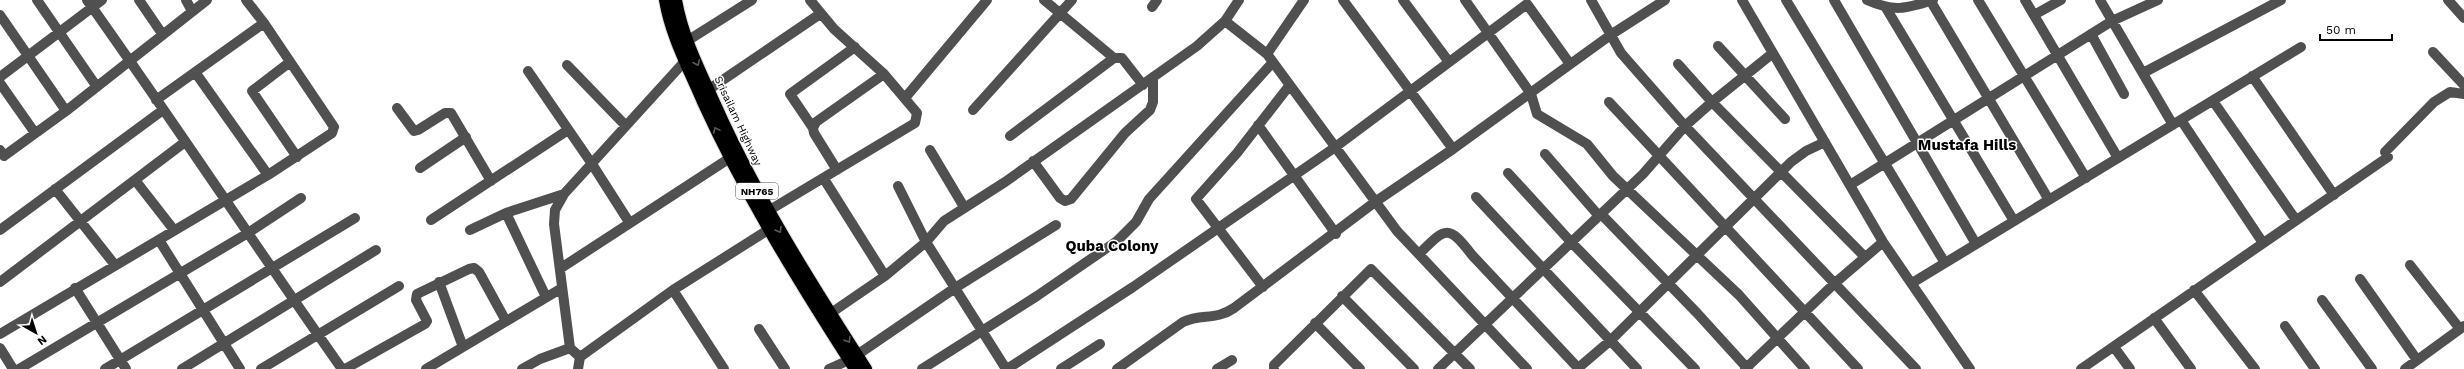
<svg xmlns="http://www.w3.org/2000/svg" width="2464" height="369" viewBox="0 0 2464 369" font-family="'Work Sans',sans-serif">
  <rect width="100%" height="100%" fill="#fff"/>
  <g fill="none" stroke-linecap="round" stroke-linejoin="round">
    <defs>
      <path id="highway" d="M665,0C671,36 689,69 703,102C746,196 799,282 855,369
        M676,0C682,35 698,67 713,100C755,195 810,282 866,369"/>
    </defs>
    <!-- highway casing -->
    <use href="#highway" stroke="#dbdbdb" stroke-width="14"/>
    <!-- minor -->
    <path stroke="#505050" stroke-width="10" d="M37,0L97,87
      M87,0C174,122 256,247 342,369
      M139,0L163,35
      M186,0L192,11
      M246,0L264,23L334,127L332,133L268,175
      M1044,0L1114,58
      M1343,0L1453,149
      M1403,0L1449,62
      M1465,0L1531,94L1537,114L1587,144L1613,176L1739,295L1805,369
      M1742,0L1883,242L1970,369
      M1786,0L1945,263
      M1834,0L1976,244
      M1867,0C1894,12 1905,9 1933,0
      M1930,0L2049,200
      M1978,0L2086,178
      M2025,0L2118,158
      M2100,0L2173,125
      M2448,0L2464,18
      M1152,7L1157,0
      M1886,8L2014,221
      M0,15L66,111
      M2034,15L2061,0
      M1225,21L1267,54L1397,231L1527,369
      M2091,34L2124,94
      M687,41L752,0
      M1718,46L1785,119
      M2433,52L2464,85
      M1267,54L1304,0
      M290,62L252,91L297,157
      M1678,64L1712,102L1773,53
      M567,65L626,126
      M528,71L592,164L629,222
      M2143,73L2281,0
      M2252,76L2334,195
      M0,77L102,0
      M0,83L35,133
      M708,90L820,14
      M905,98L987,0
      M156,100L264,23
      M2213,101L2296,220
      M1609,102L1858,369
      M397,108L414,131L418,130L445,113H451L491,181
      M973,110L1072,0
      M2181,120L2263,243
      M1258,125L1336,234
      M813,128L790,94L855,47
      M1010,136L1114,58H1122L1143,85
      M0,150L4,156L66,111L207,0
      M930,150L964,207
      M2385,152L2434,102L2450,92L2464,94
      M1545,154L1599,216
      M1033,161L1060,198L1065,201L1071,199L1125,133L1150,110L1153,102V77
      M420,168L466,137
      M837,170L814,133L813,128L816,122L884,74
      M1508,173L1571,242L1695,369
      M824,179L885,276
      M135,180L174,230
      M1850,185L2112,21L2158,0
      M898,186L926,242L1006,369
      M55,189L115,265
      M1476,197L1637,369
      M768,211L915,123L917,113L884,74L834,29L810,0
      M506,213L546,297
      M1601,214L1697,313L1748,369
      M431,220L568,130
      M0,230L163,110
      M470,230L506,213L564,194
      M159,240L240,369
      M1419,254C1446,227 1448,224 1472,255L1579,369
      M1865,257L1712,102L1685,126L1916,369
      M2410,265L2460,329
      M561,268L736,154
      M2360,279L2417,360
      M0,282L185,142
      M439,282L463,347
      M1912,283L2301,47
      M1263,287L1196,199L1237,153L1289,86
      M75,288L126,369
      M673,290L724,369
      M2194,290L2255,369
      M1342,296L1414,369
      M2322,300L2372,369
      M831,313L885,276L926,242L944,221L1005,182L1197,46L1225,21L1239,0
      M2154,318L2191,369
      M1315,323L1360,369
      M2285,326L2315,369
      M759,329L785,369
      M0,334L268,175L195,72
      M2114,347L2130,369
      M0,348L13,369
      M857,355L955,288L1056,225
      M580,357L673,290L768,230
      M19,369L248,233L301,198
      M105,369L355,218
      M182,369L376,250
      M261,369L399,286
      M345,369L425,324L427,321L416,300L417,294L469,269L474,268L479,272L506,321
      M426,369L562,288
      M522,369L540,359L570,348
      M578,369L580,357L570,348L554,224L555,210L564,194L685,61
      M829,369L849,360
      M922,369L1037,296L1117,241L1136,222L1149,199L1273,62
      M1007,369L1133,287L1334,148L1527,4L1570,64
      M1061,369L1100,344
      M1117,369L1183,322C1202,313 1215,321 1234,308L1375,202L1453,149L1612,34L1665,0
      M1217,369L1232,360
      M1274,369V365L1371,269L1470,369
      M1438,369L1643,174L1685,126L1621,53L1591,0
      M1577,369L1611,340L1791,162L1806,151L1825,142
      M1745,369L1835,283L1883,242
      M2081,369L2388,157
      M2405,369L2464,326"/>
    <!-- highway -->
    <use href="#highway" stroke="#000" stroke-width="12"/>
  </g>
  <!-- one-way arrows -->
  <defs><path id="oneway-chevron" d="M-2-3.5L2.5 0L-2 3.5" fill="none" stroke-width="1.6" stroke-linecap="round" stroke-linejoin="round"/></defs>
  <g stroke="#595959">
    <use href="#oneway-chevron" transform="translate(697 63) rotate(67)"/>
    <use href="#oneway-chevron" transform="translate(716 130) rotate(-114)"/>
    <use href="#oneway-chevron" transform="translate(779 230) rotate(60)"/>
    <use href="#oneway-chevron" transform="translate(848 340) rotate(58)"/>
  </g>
  <g text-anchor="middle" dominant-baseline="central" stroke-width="3" stroke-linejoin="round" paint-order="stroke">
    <!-- shield labels -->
    <rect fill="#fff" stroke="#4c4c4c" stroke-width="1" x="736" y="183" width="42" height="16" rx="3"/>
    <g font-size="10" font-weight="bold" fill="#000">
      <text x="757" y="191">NH765</text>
    </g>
    <!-- street labels -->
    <g font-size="11" fill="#000" stroke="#fff">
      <text transform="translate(738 121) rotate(65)">Srisailam Highway</text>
    </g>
    <!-- district labels -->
    <g font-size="15" font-weight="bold" fill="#000" stroke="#fff">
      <text x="1967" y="145">Mustafa Hills</text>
      <text x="1112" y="246">Quba Colony</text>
    </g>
  </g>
  <!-- north arrow -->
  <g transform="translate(36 333) rotate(141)" stroke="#ffffff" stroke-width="3" paint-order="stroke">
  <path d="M0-3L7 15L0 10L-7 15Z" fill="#000000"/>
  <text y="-6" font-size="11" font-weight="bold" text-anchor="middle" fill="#000000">N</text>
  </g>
  <!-- scale -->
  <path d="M2320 34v6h72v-6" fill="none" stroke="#000000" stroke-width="2"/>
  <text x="2326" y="34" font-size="12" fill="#000000" stroke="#ffffff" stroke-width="3" paint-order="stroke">50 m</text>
</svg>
